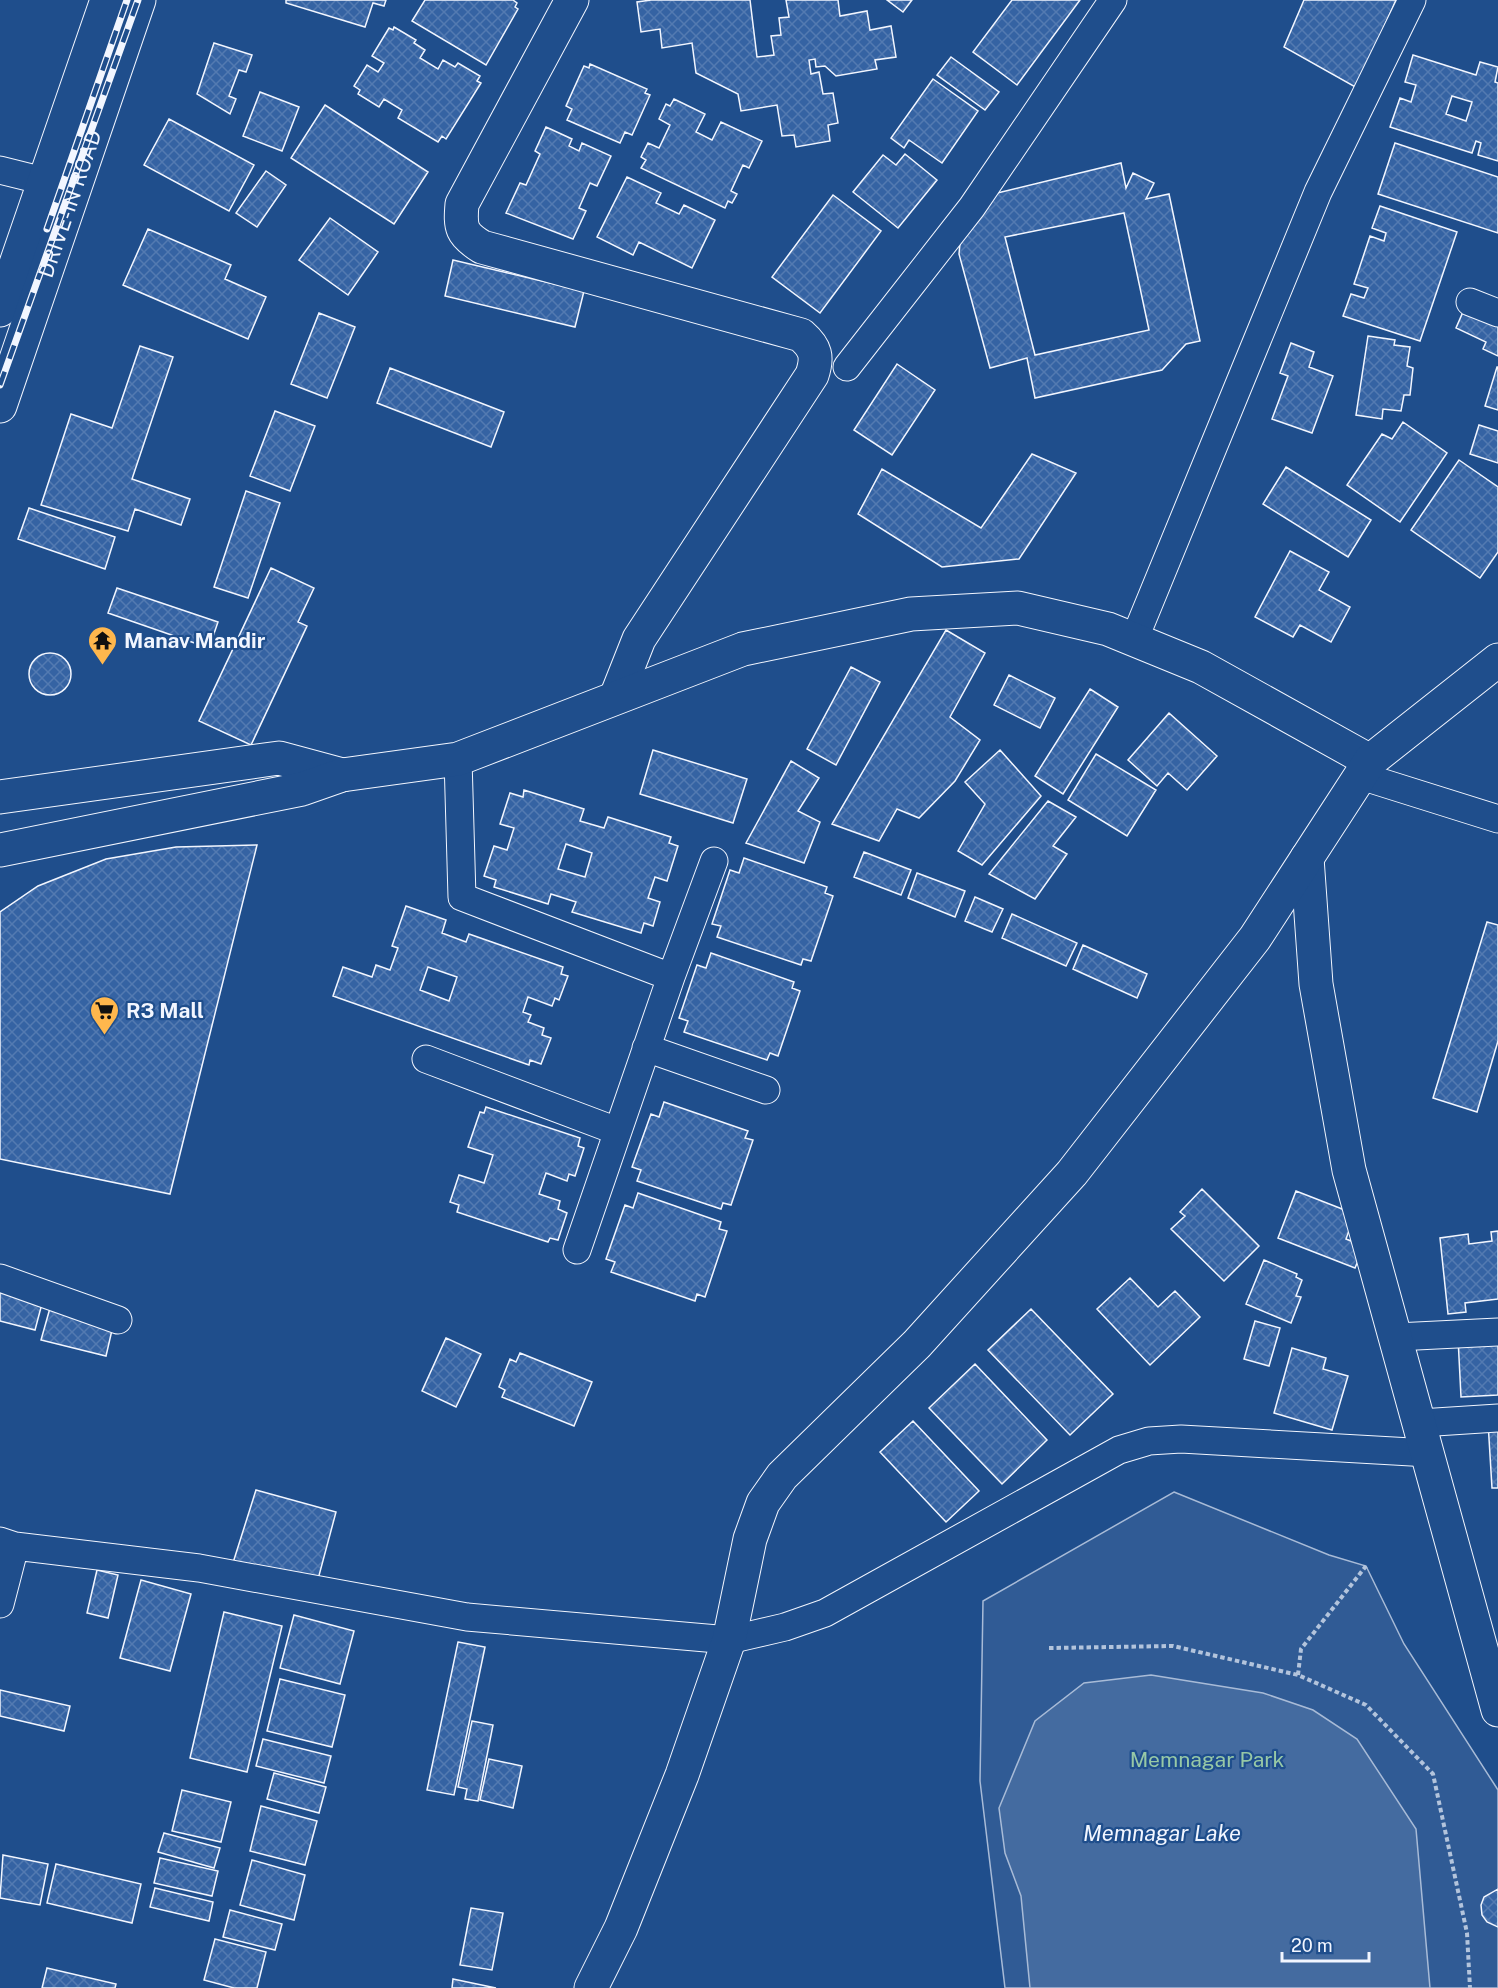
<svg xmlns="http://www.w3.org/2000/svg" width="1498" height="1988" viewBox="0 0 1498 1988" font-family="'Public Sans',sans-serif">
  <defs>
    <pattern id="building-cross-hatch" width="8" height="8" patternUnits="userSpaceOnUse" patternTransform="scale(1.5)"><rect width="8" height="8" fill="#3563a3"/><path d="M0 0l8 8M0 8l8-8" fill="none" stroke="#537ab1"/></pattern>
  </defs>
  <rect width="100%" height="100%" fill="#1f4e8c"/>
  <!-- built -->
  <path fill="#305b95" stroke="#a8bbd7" stroke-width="1.5" d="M1174,1492L1329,1555L1366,1566L1404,1644L1498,1790V1988H1005L980,1781L983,1601Z"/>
  <!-- water -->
  <path fill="#446ba0" stroke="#a8bbd7" stroke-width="1.5" d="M1151,1675L1263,1693L1313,1710L1357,1739L1416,1829L1430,1988H1030L1021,1896L1005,1853L999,1808L1035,1721L1084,1683Z"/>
  <!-- building -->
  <path fill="url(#building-cross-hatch)" stroke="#f2f6ff" stroke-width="1.5" fill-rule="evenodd" d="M286,0H386L384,6L373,3L365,27L286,3Z
    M425,0H513L517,3L515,7L518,9L486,65L412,21Z
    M651,0H750L757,57L774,55L771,36L781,35L779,18L789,17L786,0H838L840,16L867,11L870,30L891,26L896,57L875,60L877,69L836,76L825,66L816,67L815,59L809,60L811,74L819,72L823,94L833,93L838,123L828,125L830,141L796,147L794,135L782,136L777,105L741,111L738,94L696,73L692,43L662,48L660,29L641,32L637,2Z
    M887,0H912L903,12Z
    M1012,0H1080L1017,85L973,52Z
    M1304,0H1396L1357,88L1284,47Z
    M394,27L416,40L414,43L425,50L420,58L438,69L443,60L455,67L458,63L480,76L477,81L481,83L446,139L442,136L438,142L398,118L402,110L384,99L379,107L358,94L360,90L354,86L367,65L378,72L384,63L372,56L389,28L393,30Z
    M214,43L252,55L246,72L239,70L229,96L236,99L230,114L197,94Z
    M1413,55L1476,75L1480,62L1498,67L1495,82L1498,83V161L1478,155L1481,143L1476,141L1472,153L1390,127L1400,98L1411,102L1416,85L1405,82ZM1452,96L1472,102L1466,121L1446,114Z
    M951,57L999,92L985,110L937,75Z
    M590,64L647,89L645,93L650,95L632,135L625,132L620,143L567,120L572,109L566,106L584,66L589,68Z
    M933,79L978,111L942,163L909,140L904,148L891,138Z
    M260,92L299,107L282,151L243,136Z
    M674,99L705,114L696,132L712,140L721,122L762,141L749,168L743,165L731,191L737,194L732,203L728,201L725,208L641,168L646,160L641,157L648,143L659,148L670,125L659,119L666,104L670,106Z
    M325,105L428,172L394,224L291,158Z
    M169,119L254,165L229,211L144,165Z
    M546,127L572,139L569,146L579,151L582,143L611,156L597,186L590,183L579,208L586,211L573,239L506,213L520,183L526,185L540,154L535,151Z
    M1395,143L1498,177V233L1378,194Z
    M905,154L937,180L898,228L853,192L883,155L896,165Z
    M1121,163L1126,188L1133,173L1154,183L1146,199L1169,194L1200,341L1186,344L1162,370L1035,398L1027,358L990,368L959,254L962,222L981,197ZM1124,213L1149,330L1035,355L1005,237Z
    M266,171L286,185L257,227L236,213Z
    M627,177L661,193L656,203L679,214L684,205L715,220L692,268L639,242L633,255L597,237Z
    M833,195L881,231L820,313L772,277Z
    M1380,206L1457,232L1420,341L1343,316L1351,294L1364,298L1368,288L1354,284L1370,236L1384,241L1386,233L1372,228Z
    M330,218L378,252L348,295L299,260Z
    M148,229L231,265L225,279L266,297L248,339L123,285Z
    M453,260L584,291L575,327L445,296Z
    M1473,289L1498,300V356L1483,349L1486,342L1456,328Z
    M319,313L355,327L327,398L291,384Z
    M1368,336L1395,340L1394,345L1410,347L1407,366L1413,368L1410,395H1404L1401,411L1383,409L1382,419L1356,415Z
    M1291,343L1314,352L1309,367L1333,376L1312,433L1272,419L1288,376L1280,373Z
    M140,346L173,357L132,479L190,499L181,525L135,509L128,531L41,505L71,414L112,428Z
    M897,364L935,390L892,455L854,430Z
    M1497,367H1498V410L1485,406Z
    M390,368L504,412L491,447L377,403Z
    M275,411L315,426L290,491L250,476Z
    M1403,422L1447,453L1400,522L1347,485L1382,434L1392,439Z
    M1479,425L1498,431V463L1470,454Z
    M1032,454L1076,473L1019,559L942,567L858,514L882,469L981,528Z
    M1459,460L1498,487V552L1480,578L1411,530Z
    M1286,467L1371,520L1348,557L1263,504Z
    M246,491L280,503L248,598L214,587Z
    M29,508L115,537L105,569L18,539Z
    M1290,551L1329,572L1319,590L1350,607L1331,642L1300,625L1293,637L1255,617Z
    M271,568L314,588L298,622L307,626L251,745L199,721Z
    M117,588L218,622L209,648L108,613Z
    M946,630L985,653L950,717L980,740L955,781L919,818L897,809L879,841L832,824Z
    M29 674a21 21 0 1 1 42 0a21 21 0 1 1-42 0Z
    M851,667L880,682L836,765L807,749Z
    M1009,675L1055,698L1040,728L994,705Z
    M1090,689L1118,707L1063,794L1035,776Z
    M1169,713L1217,756L1187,790L1168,773L1157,786L1128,760Z
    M653,750L747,779L733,823L640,794Z
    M1000,750L1041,796L982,865L958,851L985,804L965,782Z
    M1096,754L1156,790L1127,836L1068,800Z
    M791,761L819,778L798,811L820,822L804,863L746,843Z
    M524,790L584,809L580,821L604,828L608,817L671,837L669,843L678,846L667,881L655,877L648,898L660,902L653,926L644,923L641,933L572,912L576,902L551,894L548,904L494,887L496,880L484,876L494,846L507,850L514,828L500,824L510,793L523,797ZM566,844L592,853L585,877L558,869Z
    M1048,801L1076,817L1053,846L1067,854L1035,899L989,874Z
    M257,845L170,1194L0,1159V912L38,886L106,859L176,847Z
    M864,852L911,870L901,895L854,877Z
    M744,858L827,887L825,893L833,896L811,961L803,959L801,965L717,937L721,926L712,924L730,870L739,873Z
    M917,873L965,891L955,917L908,898Z
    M975,897L1003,909L992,932L965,921Z
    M406,906L446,920L442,933L466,942L469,934L563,967L561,974L568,976L559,1000L555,998L552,1006L528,997L523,1012L531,1015L528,1022L544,1028L542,1035L551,1038L541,1064L530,1060L529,1065L333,996L343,967L372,977L376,965L390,970L398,948L392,946ZM428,967L457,977L449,1001L420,990Z
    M1012,914L1077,943L1066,966L1002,938Z
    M1487,922L1498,925V1041L1477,1112L1433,1098Z
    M1083,945L1147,974L1137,998L1073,969Z
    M711,953L794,982L792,988L800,991L778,1056L770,1053L767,1060L684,1032L688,1021L679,1018L697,965L706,968Z
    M664,1102L748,1131L745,1138L753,1140L731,1205L723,1203L721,1209L637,1181L641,1170L632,1167L651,1114L659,1117Z
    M486,1107L580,1138L578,1146L584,1148L575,1176L569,1174L567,1181L546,1173L539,1194L560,1201L558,1209L567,1213L558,1240L550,1238L548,1242L457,1212L459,1205L450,1202L459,1175L484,1183L493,1155L468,1147L480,1112L484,1113Z
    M1202,1189L1259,1246L1224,1281L1171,1229L1185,1216L1180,1212Z
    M1296,1191L1355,1214L1346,1239L1364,1246L1355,1268L1278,1238Z
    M638,1193L721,1222L719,1229L727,1231L705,1297L697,1294L695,1301L611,1272L615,1262L606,1259L625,1205L633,1208Z
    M1498,1231V1299L1465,1303L1466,1312L1448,1314L1440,1238L1468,1234L1469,1244L1492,1241L1491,1232Z
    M1264,1260L1297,1274L1296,1277L1302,1280L1296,1296L1301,1297L1291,1323L1246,1304Z
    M1130,1278L1158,1307L1175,1291L1200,1317L1150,1365L1097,1309Z
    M0,1284L44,1296L35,1330L0,1321Z
    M52,1301L115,1317L106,1356L41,1340Z
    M1031,1309L1113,1394L1070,1435L988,1350Z
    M1255,1321L1280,1328L1269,1366L1244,1359Z
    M1498,1336V1395L1461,1397L1458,1338Z
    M446,1338L481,1354L456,1407L422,1391Z
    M1292,1348L1326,1358L1323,1369L1348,1376L1332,1430L1274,1413Z
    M520,1353L592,1382L574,1426L502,1397L505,1390L499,1387L510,1359L516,1362Z
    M975,1364L1047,1440L1002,1484L929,1408Z
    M913,1421L979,1491L946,1522L880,1452Z
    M1488,1422H1498V1488H1492Z
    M256,1490L336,1512L313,1598L226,1585Z
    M97,1570L118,1575L108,1618L87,1613Z
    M141,1580L191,1594L170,1671L120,1658Z
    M224,1612L282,1626L247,1772L190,1758Z
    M294,1615L354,1631L340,1684L280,1668Z
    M458,1642L485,1647L454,1795L427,1790Z
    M280,1679L345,1695L332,1747L267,1731Z
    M0,1690L70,1706L64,1731L0,1716Z
    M472,1721L493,1725L478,1801L465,1799L467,1789L458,1787Z
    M263,1739L331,1756L324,1783L256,1766Z
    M489,1759L522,1766L513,1808L480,1800Z
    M274,1773L326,1787L319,1813L267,1799Z
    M182,1790L231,1802L221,1842L172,1831Z
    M261,1806L317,1821L305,1865L250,1851Z
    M164,1833L220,1848L214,1868L158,1852Z
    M3,1855L48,1864L40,1905L0,1898Z
    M160,1858L218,1871L212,1896L154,1883Z
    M252,1860L305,1875L294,1920L240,1905Z
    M56,1864L141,1884L132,1923L47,1903Z
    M155,1888L213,1902L209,1921L150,1907Z
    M1498,1889V1927L1487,1922L1482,1915L1481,1905L1484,1897Z
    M471,1908L503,1913L492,1970L460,1965Z
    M230,1910L282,1924L275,1950L223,1937Z
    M215,1939L266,1952L257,1988H234L204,1980Z
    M47,1968L116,1984L115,1988H42Z
    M453,1979L496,1988H452Z"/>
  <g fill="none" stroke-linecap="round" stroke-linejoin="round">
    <defs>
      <path id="street" d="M0,170L44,181L63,179
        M1470,302L1498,313
        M847,367L972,207L1113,0
        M1134,640L1318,192L1412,0
        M458,759L462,897L671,977L577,1250
        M1361,776L1498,819
        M671,977L714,861
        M646,1048L766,1090
        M426,1059L617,1131
        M0,1278L118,1320
        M1396,1337L1498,1332
        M1420,1423L1498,1418
        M0,1541L15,1546L0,1604
        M15,1546L199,1568L467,1617L729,1640L785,1627L825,1613L1119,1450L1149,1441L1181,1439L1429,1453"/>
      <g id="secondary">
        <path d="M572,0L462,204C460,228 461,234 482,247L801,335C816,348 818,357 812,375L639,639L616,697"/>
        <path d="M0,310L107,0"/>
        <path id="s1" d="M0,406L139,0"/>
        <path d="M0,797L279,758L342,775"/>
        <path d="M0,850L302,789L342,775L458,759L743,649L911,614L1018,608L1108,629L1201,667L1370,761"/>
        <path d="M1307,858L1316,984L1349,1170L1498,1710"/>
        <path d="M591,1988L621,1928L682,1775L729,1640L750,1539L763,1503L782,1476L917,1344L1072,1173L1255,938L1370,761L1498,660"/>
      </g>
    </defs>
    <!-- street casing -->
    <use href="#street" stroke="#f2f6ff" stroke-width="29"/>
    <!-- secondary casing -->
    <use href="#secondary" stroke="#f2f6ff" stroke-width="35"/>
    <!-- path -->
    <path stroke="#b3c4dc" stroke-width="4" stroke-dasharray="4.5 3" stroke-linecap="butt" d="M1049,1648L1173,1646L1298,1675L1366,1705L1433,1774L1467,1933L1470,1988
      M1298,1675L1301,1649L1366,1566"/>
    <!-- street -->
    <use href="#street" stroke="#1f4e8c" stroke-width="27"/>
    <!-- secondary -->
    <use href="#secondary" stroke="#1f4e8c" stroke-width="33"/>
    <defs>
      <path id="rail" d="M47,229L127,0
        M0,385L138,0"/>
    </defs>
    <!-- rail casing -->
    <use href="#rail" stroke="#f2f6ff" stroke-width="7"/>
    <!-- rail -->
    <use href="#rail" stroke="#1f4e8c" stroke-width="4.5" stroke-dasharray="14" stroke-linecap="butt"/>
  </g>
  <!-- icons -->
  <defs>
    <symbol id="temple-pin" viewBox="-11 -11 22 30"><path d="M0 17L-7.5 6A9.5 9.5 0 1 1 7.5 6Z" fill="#ffb74d" stroke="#1f4e8c"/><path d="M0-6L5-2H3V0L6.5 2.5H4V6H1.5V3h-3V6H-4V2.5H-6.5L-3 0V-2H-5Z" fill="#111"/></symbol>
    <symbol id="supermarket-pin" viewBox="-11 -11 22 30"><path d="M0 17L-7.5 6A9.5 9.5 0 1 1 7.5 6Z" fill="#ffb74d" stroke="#1f4e8c"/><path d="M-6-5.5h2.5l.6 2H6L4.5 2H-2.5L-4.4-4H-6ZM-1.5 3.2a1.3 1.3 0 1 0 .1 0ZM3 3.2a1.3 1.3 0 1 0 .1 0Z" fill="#111"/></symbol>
  </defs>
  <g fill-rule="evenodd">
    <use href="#temple-pin" x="86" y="624" width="33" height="45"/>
    <use href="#supermarket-pin" x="88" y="994" width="33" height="45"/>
  </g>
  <g text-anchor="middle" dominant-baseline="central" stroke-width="4.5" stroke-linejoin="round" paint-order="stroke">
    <!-- street labels -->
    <g font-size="21" fill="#f2f6ff" stroke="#1f4e8c">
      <text stroke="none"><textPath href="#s1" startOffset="214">DRIVE-IN ROAD</textPath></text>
    </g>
    <!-- poi labels -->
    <g font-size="21" font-weight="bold" fill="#f2f6ff" stroke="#1f4e8c" text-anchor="start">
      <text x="124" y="640">Manav Mandir</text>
      <text x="126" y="1010">R3 Mall</text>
    </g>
    <!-- park labels -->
    <g font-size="21" fill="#97c8a6" stroke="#1f4e8c">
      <text x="1207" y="1759">Memnagar Park</text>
    </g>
    <!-- water labels -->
    <g font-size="22" font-style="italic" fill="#f2f6ff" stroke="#1f4e8c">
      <text x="1162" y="1833">Memnagar Lake</text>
    </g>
  </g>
  <!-- scale -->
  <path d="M1282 1952v9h87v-9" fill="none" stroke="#f2f6ff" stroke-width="3"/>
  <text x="1291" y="1952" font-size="18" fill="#f2f6ff" stroke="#1f4e8c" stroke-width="4.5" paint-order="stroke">20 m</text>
</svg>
